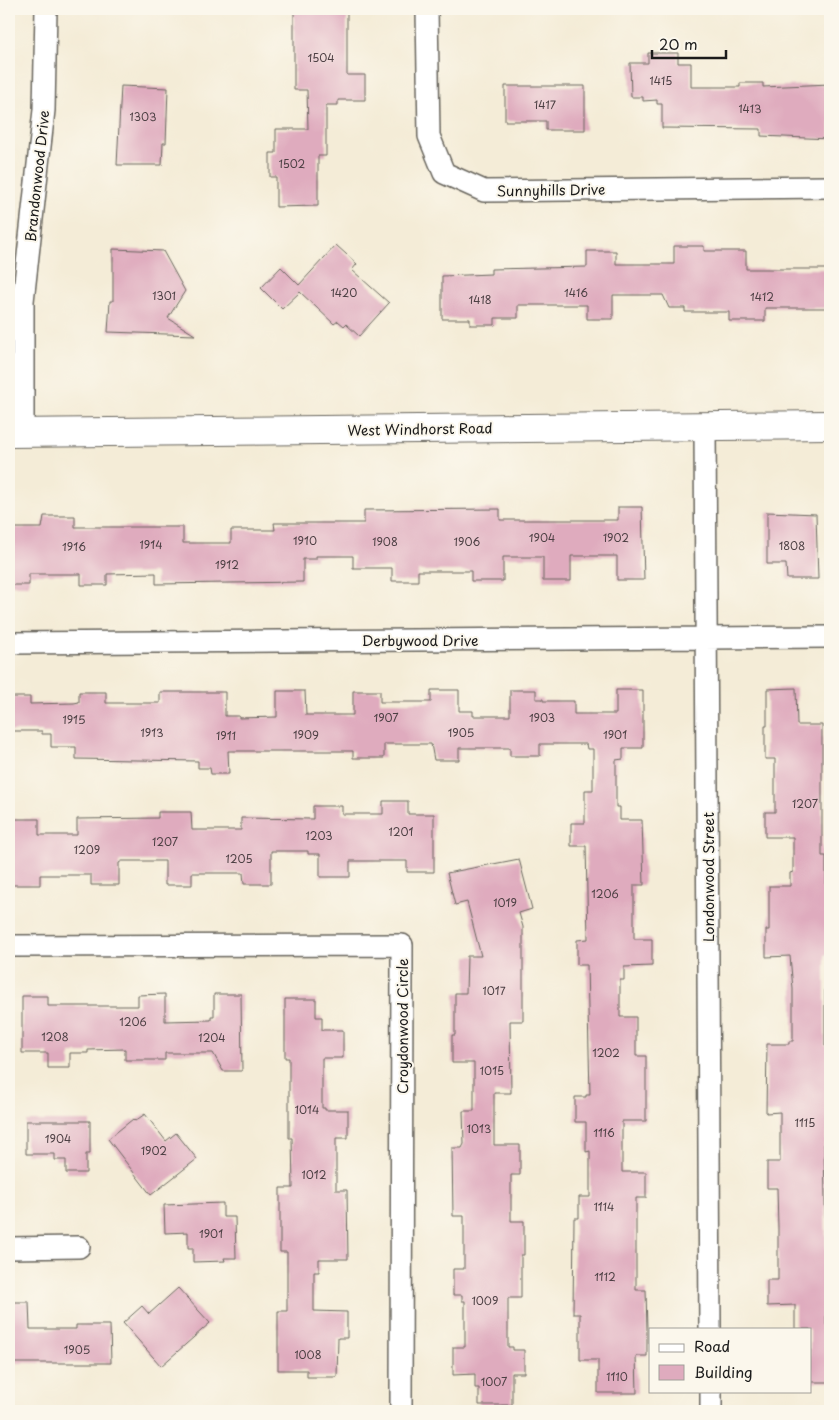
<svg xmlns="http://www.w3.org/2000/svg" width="839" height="1420" viewBox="0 0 839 1420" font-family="'Playpen Sans',sans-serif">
  <rect width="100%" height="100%" fill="#fbf7ec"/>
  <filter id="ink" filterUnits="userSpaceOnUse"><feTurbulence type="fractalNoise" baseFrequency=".02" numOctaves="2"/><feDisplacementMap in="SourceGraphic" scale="10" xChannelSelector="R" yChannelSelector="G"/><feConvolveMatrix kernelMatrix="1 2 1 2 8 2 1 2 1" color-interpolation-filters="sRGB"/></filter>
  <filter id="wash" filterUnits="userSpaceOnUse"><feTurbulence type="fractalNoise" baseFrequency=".0096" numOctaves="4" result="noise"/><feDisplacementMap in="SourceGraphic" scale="20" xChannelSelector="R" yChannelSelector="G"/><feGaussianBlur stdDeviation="1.12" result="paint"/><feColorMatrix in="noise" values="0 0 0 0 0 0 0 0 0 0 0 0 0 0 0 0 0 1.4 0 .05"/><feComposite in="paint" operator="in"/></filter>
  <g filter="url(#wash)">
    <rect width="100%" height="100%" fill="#f4ecd7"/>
    <g id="blocks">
      <!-- building -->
      <path fill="#dfabbe" d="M294,9H347V75H365V100H338V105H326V156H318V206L276,207V177H270V153H276V129H308L307,90H294Z
        M648,53H678V63H691V87H740V83H763V87L830,84V139L761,136V129L662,128V104H657V100L643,101V97H631L630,63H648Z
        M121,86L168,88L166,143H163L162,165H117Z
        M505,86H585V130H546V121H505Z
        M336,245L357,264L352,270L389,303L359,336L346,324L344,326L338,321L334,324L300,292L282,309L261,288L281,267L299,285Z
        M674,246H704V251H746V269H830V308H765V321H729V312H685V308H669L663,295H613V319H587V305H518V318H495V325H470V319H442V276L491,274V269L587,267V251H616V264H674Z
        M113,249L163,251L185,291L168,318L195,335L108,332L110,301H113Z
        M618,507H642L644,580H617V556H571V581H543V557H503V581H471V571H418V581H392V568H353V556H316V559H303V582L156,584V573L107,574V585H81V574H29V585H9V528H42L44,516H75V527H183V543H231V530H275L274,523H364V510L500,509V520H618Z
        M767,512L816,514L818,579H787L786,564H767Z
        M796,688L797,725H822V856H826V932H830V955H825V1046H830V1132H826V1144H824L826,1251H830V1274H826V1325H829L830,1382H810V1329H795V1305L767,1306V1280H778V1228L777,1188H767V1162H780V1112L766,1113L767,1044H789V1041H793V989L790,956L766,957V930H769V886H790V873L793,872V837H765V812H775V759H765V726H767V689Z
        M431,690H459V711H473V716H510V690H536V699H543V701H574V714H616V690H643V748H623V759L616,760V807H620V820H642L644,885H634V939H652V966L624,967V980H620V1017H636V1056H646V1121H622V1172H646V1198H636V1290H646L647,1329V1356H636L637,1393H598V1360H580V1314H573L574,1218H579V1197H590V1151L586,1152V1122H575V1097H586V1095H590L587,965H577V940L588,939L586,846H571V823H585V790H593V749H587L586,744H540V756H510V748H459V760H434L431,744H384V758H353V751H228L229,774H211L210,768H198V761L76,759V747H51V734H42V731H9V697H30V704L74,703L79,702V692H106V703H160V692H225V716H239V718L277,717V691H305L306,715H353V691H380V702H431Z
        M383,801H408V814H434V872H407V861H350V877H320V854H308V851H271V884H244L243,873H192V885H165V861H122L119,863V885H91V875H40V885H11L9,819H39V835H77V819L158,818V812H191L192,830H241V818L313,819V806H342V814H383Z
        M519,859L532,909L519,913L523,927V1021H510L511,1093H494V1145H520V1175H511V1221H524V1255H521V1298H508V1347H513V1350H524V1373H512V1405H479V1388H475V1374L453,1375V1347H465V1301H462V1295H453V1269H464V1216H453L452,1148H462L464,1144L463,1111H474V1063H452V1035H455V993H466L467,956H481L467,902L455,905L447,873Z
        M165,994V1021L211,1020V1016H214V994H241L242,1071H223L213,1053H165V1060H125V1049L88,1050V1053H70V1068H48V1053H22V996H48V1006H138V995Z
        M285,999H316V1017H322V1030H343V1058H322V1108H325V1110H348V1138H336V1190H347L348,1259H319V1272H314V1311L347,1312V1338H338L337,1377H307V1370H278V1311H287V1252H280V1188H293L292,1138H289V1058H285Z
        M145,1114L166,1141L176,1133L197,1159L151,1195L108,1139L133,1119L135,1121Z
        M26,1121H90V1154H86V1173H66V1160H55V1154H26Z
        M223,1203V1217H235L236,1258H224L225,1261L193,1262V1248H188V1232L165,1233L164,1205Z
        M178,1288L210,1323L161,1366L123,1323L142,1306L149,1314Z
        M9,1302H29L30,1329H76V1325H110L111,1363H9Z"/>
    </g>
  </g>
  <g filter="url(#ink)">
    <use href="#blocks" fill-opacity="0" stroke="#68655d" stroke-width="1"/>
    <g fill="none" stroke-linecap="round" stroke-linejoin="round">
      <defs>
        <path id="street" d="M427,9L429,136L444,173L484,191L830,187
          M705,426L710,1329
          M23,433V301L44,110L46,9
          M9,643L830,637
          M9,946L402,945L401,1411
          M9,1248L79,1247
          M711,1391V1411"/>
        <path id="secondary" d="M9,433L830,425"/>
      </defs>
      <!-- street casing -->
      <use href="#street" stroke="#68655d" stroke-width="24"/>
      <!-- secondary casing -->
      <use href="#secondary" stroke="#68655d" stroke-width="30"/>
      <!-- street -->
      <use href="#street" stroke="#fff" stroke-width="21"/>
      <!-- secondary -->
      <use href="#secondary" stroke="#fff" stroke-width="28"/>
    </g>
  </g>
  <g text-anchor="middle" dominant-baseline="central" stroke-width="4" stroke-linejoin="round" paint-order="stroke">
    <!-- number labels -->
    <g font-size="11" fill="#4d4044">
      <text x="321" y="57">1504</text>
      <text x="661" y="80">1415</text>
      <text x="545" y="104">1417</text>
      <text x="750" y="108">1413</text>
      <text x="143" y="116">1303</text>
      <text x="292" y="163">1502</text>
      <text x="344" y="292">1420</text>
      <text x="576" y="292">1416</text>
      <text x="164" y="295">1301</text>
      <text x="762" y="296">1412</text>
      <text x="480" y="299">1418</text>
      <text x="542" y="537">1904</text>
      <text x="616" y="537">1902</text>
      <text x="305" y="540">1910</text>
      <text x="385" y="541">1908</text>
      <text x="467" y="541">1906</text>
      <text x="151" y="544">1914</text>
      <text x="792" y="545">1808</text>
      <text x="74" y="546">1916</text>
      <text x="227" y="564">1912</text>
      <text x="386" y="717">1907</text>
      <text x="542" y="717">1903</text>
      <text x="74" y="719">1915</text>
      <text x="152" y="732">1913</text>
      <text x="461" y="732">1905</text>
      <text x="306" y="734">1909</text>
      <text x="615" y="734">1901</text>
      <text x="226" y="735">1911</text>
      <text x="805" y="803">1207</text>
      <text x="401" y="831">1201</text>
      <text x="319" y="835">1203</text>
      <text x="165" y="841">1207</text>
      <text x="87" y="849">1209</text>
      <text x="239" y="858">1205</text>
      <text x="605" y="893">1206</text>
      <text x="505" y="902">1019</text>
      <text x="494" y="990">1017</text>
      <text x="133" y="1021">1206</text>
      <text x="55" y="1036">1208</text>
      <text x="212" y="1037">1204</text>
      <text x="606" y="1052">1202</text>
      <text x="492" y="1070">1015</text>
      <text x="307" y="1109">1014</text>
      <text x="805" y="1122">1115</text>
      <text x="479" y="1128">1013</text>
      <text x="604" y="1132">1116</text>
      <text x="58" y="1138">1904</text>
      <text x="154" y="1150">1902</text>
      <text x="314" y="1174">1012</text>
      <text x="604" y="1206">1114</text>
      <text x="211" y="1233">1901</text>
      <text x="605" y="1276">1112</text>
      <text x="485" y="1300">1009</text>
      <text x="77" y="1349">1905</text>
      <text x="308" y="1354">1008</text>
      <text x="617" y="1376">1110</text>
      <text x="494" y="1381">1007</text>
    </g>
    <!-- street labels -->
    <g font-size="14" fill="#1c1c1c" stroke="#fbf7ec">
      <text transform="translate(37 176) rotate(-84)">Brandonwood Drive</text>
      <text transform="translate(551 190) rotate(-1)">Sunnyhills Drive</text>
      <text transform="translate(420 429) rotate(-1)">West Windhorst Road</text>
      <text x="420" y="640">Derbywood Drive</text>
      <text transform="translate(708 877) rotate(-90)">Londonwood Street</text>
      <text transform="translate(402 1026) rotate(-90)">Croydonwood Circle</text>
    </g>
  </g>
  <!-- margin -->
  <rect width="839" height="1420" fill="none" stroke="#fbf7ec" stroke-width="30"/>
  <!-- legend -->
  <rect x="649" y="1328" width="162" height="65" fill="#fbf7ec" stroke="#a29f99"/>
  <rect x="659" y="1344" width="25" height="8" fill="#ffffff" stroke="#a29f99"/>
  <text x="694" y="1352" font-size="15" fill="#1c1c1c">Road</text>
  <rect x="659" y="1365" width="25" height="15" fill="#dfabbe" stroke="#a29f99"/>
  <text x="694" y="1378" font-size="15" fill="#1c1c1c">Building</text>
  <!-- scale -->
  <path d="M652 50v8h74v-8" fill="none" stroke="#1c1c1c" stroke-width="2.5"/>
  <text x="659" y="50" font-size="15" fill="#1c1c1c" stroke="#fbf7ec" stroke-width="4" paint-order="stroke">20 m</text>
</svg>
